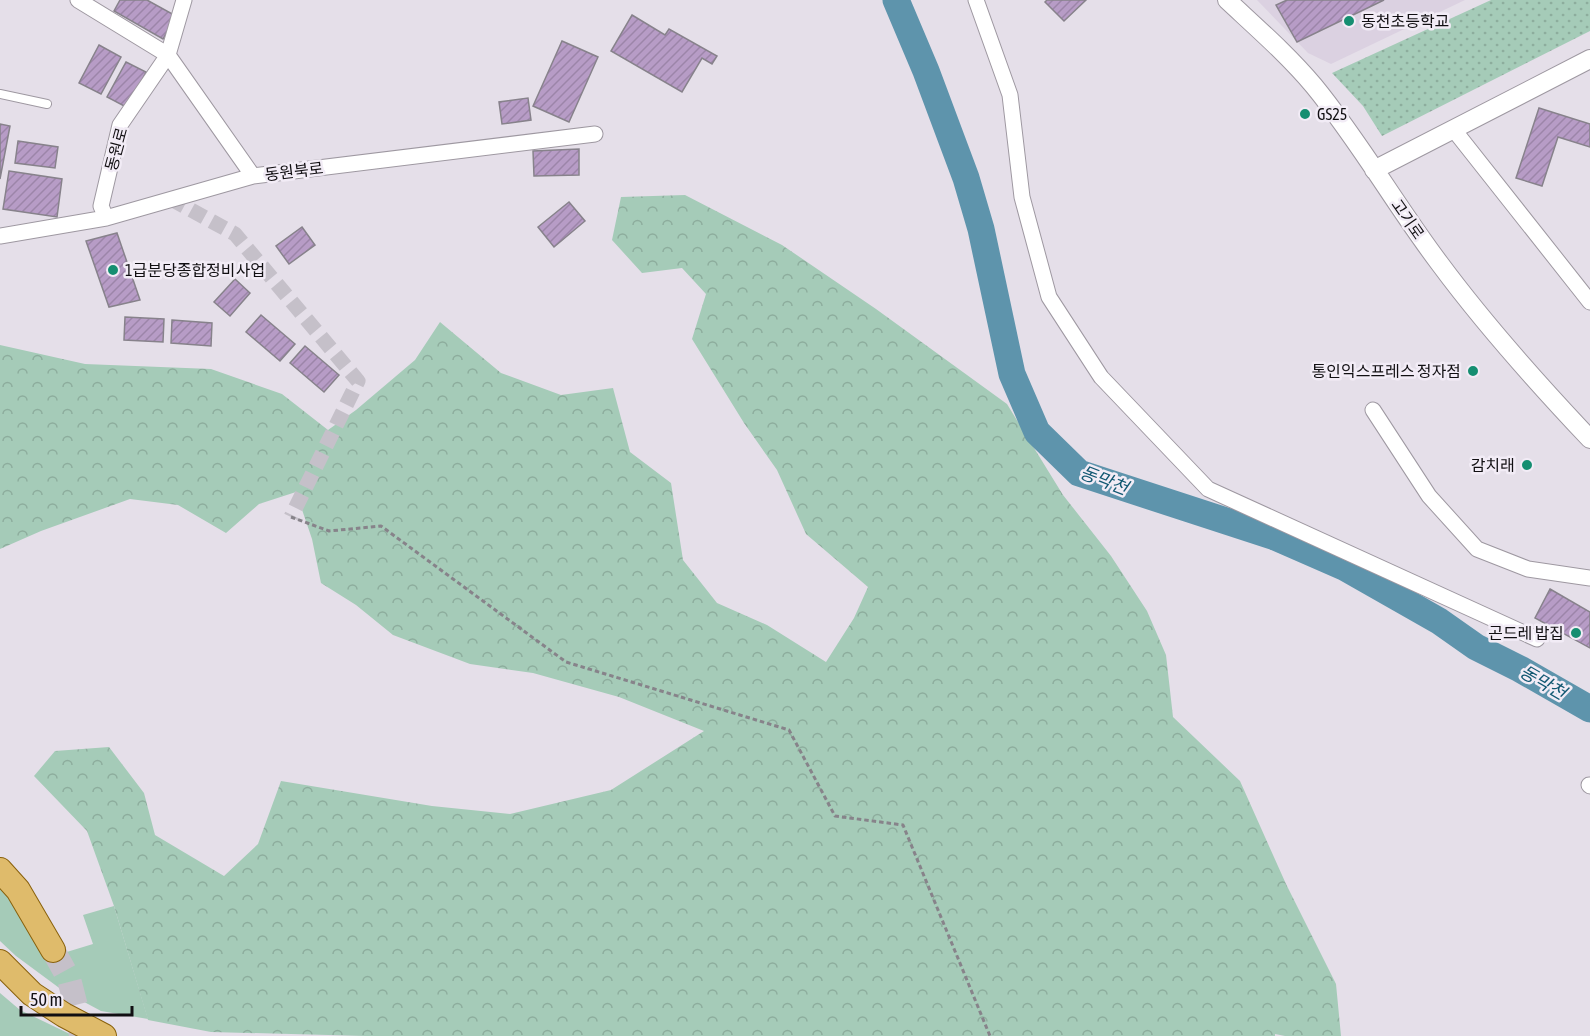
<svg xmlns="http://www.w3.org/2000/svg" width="1590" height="1036" viewBox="0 0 1590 1036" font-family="'Asap Condensed','Noto Sans KR',sans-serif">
  <defs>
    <pattern id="forest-crowns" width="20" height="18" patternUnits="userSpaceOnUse" patternTransform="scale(1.5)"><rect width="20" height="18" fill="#a5cbb8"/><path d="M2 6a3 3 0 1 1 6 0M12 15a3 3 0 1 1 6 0" fill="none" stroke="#8dad9d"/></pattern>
    <pattern id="park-dots" width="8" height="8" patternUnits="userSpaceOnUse" patternTransform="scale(1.5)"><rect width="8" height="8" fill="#a5cbb8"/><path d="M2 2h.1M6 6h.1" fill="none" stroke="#8dad9d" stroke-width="1.8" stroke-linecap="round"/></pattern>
    <pattern id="building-hatch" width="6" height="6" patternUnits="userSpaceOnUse" patternTransform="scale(1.5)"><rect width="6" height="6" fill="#b79cc6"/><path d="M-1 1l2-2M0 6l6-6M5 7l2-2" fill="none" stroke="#9c85a9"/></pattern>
  </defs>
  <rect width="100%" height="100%" fill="#e5dfe9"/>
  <!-- built -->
  <path fill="#dbd1e1" d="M1257,0H1465L1331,64L1308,53Z"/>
  <!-- grass -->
  <path fill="#a5cbb8" d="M0,886L24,919L47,958L93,944L83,915L114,906L148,1019L101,1011L62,990L16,956L0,941Z
    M0,993L20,1010L74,1036H0Z"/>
  <!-- forest -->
  <path fill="url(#forest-crowns)" d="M685,195L782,245L876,309L1007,404L1063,495L1111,556L1147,611L1166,655L1173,717L1240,781L1286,884L1336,984L1341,1036H1285L1275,1034V1036H365L211,1032L148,1020L114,906L87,831L34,776L55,751L109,747L144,793L155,835L224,876L258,844L281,781L432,806L510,814L611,790L704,731L619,697L533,673L470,664L393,635L356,605L321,583L312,539L296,492L259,504L226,533L178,505L130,499L41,531L0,549V345L85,364L211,369L282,394L328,430L356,410L415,360L440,322L501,373L561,395L613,388L630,452L671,483L683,560L717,603L767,625L826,662L854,618L868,587L806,534L777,470L744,423L692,339L706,294L682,268L642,273L612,240L621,197Z"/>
  <!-- park -->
  <path fill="url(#park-dots)" d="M1491,0H1590V31L1382,136L1363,106L1332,73Z"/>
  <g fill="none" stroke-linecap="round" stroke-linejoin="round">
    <!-- river -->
    <path stroke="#5e94ac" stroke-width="27" d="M896,0L926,71L966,178L981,229L1012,374L1037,432L1079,473L1275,537L1344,567L1439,621L1476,647L1520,669L1590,709"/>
  </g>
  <!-- building -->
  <path fill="url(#building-hatch)" stroke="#87828b" stroke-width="1.5" d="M120,0H147L176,16L163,39L114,11Z
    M1047,0H1086L1064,21L1045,2Z
    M1287,0H1384L1297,42L1276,5Z
    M632,15L665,35L669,29L717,56L712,64L702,58L682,92L611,51Z
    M562,41L598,57L569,122L533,106Z
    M99,45L121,57L101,94L79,83Z
    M126,62L146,72L128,108L107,97Z
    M528,98L531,120L502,124L499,102Z
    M1539,108L1590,124V147L1558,137L1542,186L1516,178Z
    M0,124L10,126L0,179Z
    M18,141L58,147L55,168L15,163Z
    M579,149V175L534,176L533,151Z
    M9,171L62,179L57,217L3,209Z
    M569,202L585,221L554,247L538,227Z
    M302,227L315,245L289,264L276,246Z
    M117,233L140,300L109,307L86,241Z
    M235,279L250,293L230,316L214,302Z
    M261,315L295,344L280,361L246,332Z
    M125,317L164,319L163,342L124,340Z
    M172,320L212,323L211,346L171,343Z
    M305,346L339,375L324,392L290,363Z
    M1550,589L1590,612V648L1535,618Z"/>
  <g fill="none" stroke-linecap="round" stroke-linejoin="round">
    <!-- minor-tunnel -->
    <path stroke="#c5c0c9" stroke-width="15" stroke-dasharray="15 8" stroke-linecap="butt" d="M171,199L235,234L358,381L291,517"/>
    <!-- primary-tunnel -->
    <path stroke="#c5c0c9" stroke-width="24" stroke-dasharray="24 12" stroke-linecap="butt" d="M53,950L69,979L79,1018L81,1036"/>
    <defs>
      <path id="service" d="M0,94L47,104"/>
      <path id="minor" d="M78,0L168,55L253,176
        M976,0L1010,95L1022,197L1049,297L1101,377L1208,489L1537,639
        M1454,130L1590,302
        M106,218L101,206L120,125L168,55L184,0
        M0,236L106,218L253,176L595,134
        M1373,410L1429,496L1477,549L1528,569L1590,578
        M1589,785L1590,786"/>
      <path id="tertiary" d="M1227,0C1257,28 1288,55 1314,86C1360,142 1396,206 1440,264C1486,326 1537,383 1590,439
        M1374,170L1590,59"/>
      <path id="primary" d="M0,870L18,890L53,950
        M0,962L32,994L64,1015L104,1036"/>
    </defs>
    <!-- service casing -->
    <use href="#service" stroke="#9e98a1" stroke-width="10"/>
    <!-- minor casing -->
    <use href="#minor" stroke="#9e98a1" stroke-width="17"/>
    <!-- tertiary casing -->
    <use href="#tertiary" stroke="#9e98a1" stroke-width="20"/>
    <!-- primary casing -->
    <use href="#primary" stroke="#89610c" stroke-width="26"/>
    <!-- path -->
    <path stroke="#87838a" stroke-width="3" stroke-dasharray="4.5 3" stroke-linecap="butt" d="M291,517L329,531L381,526L566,662L789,730L835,816L903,825L990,1036"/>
    <!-- service -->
    <use href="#service" stroke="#fff" stroke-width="8"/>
    <!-- minor -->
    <use href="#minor" stroke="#fff" stroke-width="15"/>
    <!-- tertiary -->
    <use href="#tertiary" stroke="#fff" stroke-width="18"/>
    <!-- primary -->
    <use href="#primary" stroke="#dfbb6b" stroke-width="24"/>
  </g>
  <!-- markers -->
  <g fill="#158e71" stroke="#f2ecf6" stroke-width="2">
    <circle cx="1349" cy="21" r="6"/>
    <circle cx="1305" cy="114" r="6"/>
    <circle cx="113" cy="270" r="6"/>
    <circle cx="1473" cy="371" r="6"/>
    <circle cx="1527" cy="465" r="6"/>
    <circle cx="1576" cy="633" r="6"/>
  </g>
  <g text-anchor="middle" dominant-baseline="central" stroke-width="5" stroke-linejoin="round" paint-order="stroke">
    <!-- poi labels -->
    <g font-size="16" fill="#110f12" stroke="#f2ecf6" text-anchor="start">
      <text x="1361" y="21">동천초등학교</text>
      <text x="1317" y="114">GS25</text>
      <text x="125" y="270">1급분당종합정비사업</text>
      <text x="1461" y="371" text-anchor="end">통인익스프레스 정자점</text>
      <text x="1515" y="465" text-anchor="end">감치래</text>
      <text x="1564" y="633" text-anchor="end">곤드레 밥집</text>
    </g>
    <!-- street labels -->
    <g font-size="16" fill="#110f12" stroke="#f2ecf6">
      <text transform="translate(116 149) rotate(-75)">동원로</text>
      <text transform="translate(294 171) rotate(-7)">동원북로</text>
      <text transform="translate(1408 219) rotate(55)">고기로</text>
    </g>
    <!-- water labels -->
    <g font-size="18" font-style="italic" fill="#125872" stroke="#f2ecf6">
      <text transform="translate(1104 480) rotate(21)">동막천</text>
      <text transform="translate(1543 682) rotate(30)">동막천</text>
    </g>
  </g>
  <!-- scale -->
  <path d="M21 1006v9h111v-9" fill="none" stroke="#110f12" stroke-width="3"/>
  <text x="30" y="1006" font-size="18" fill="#110f12" stroke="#f2ecf6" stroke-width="4.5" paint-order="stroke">50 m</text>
</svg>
